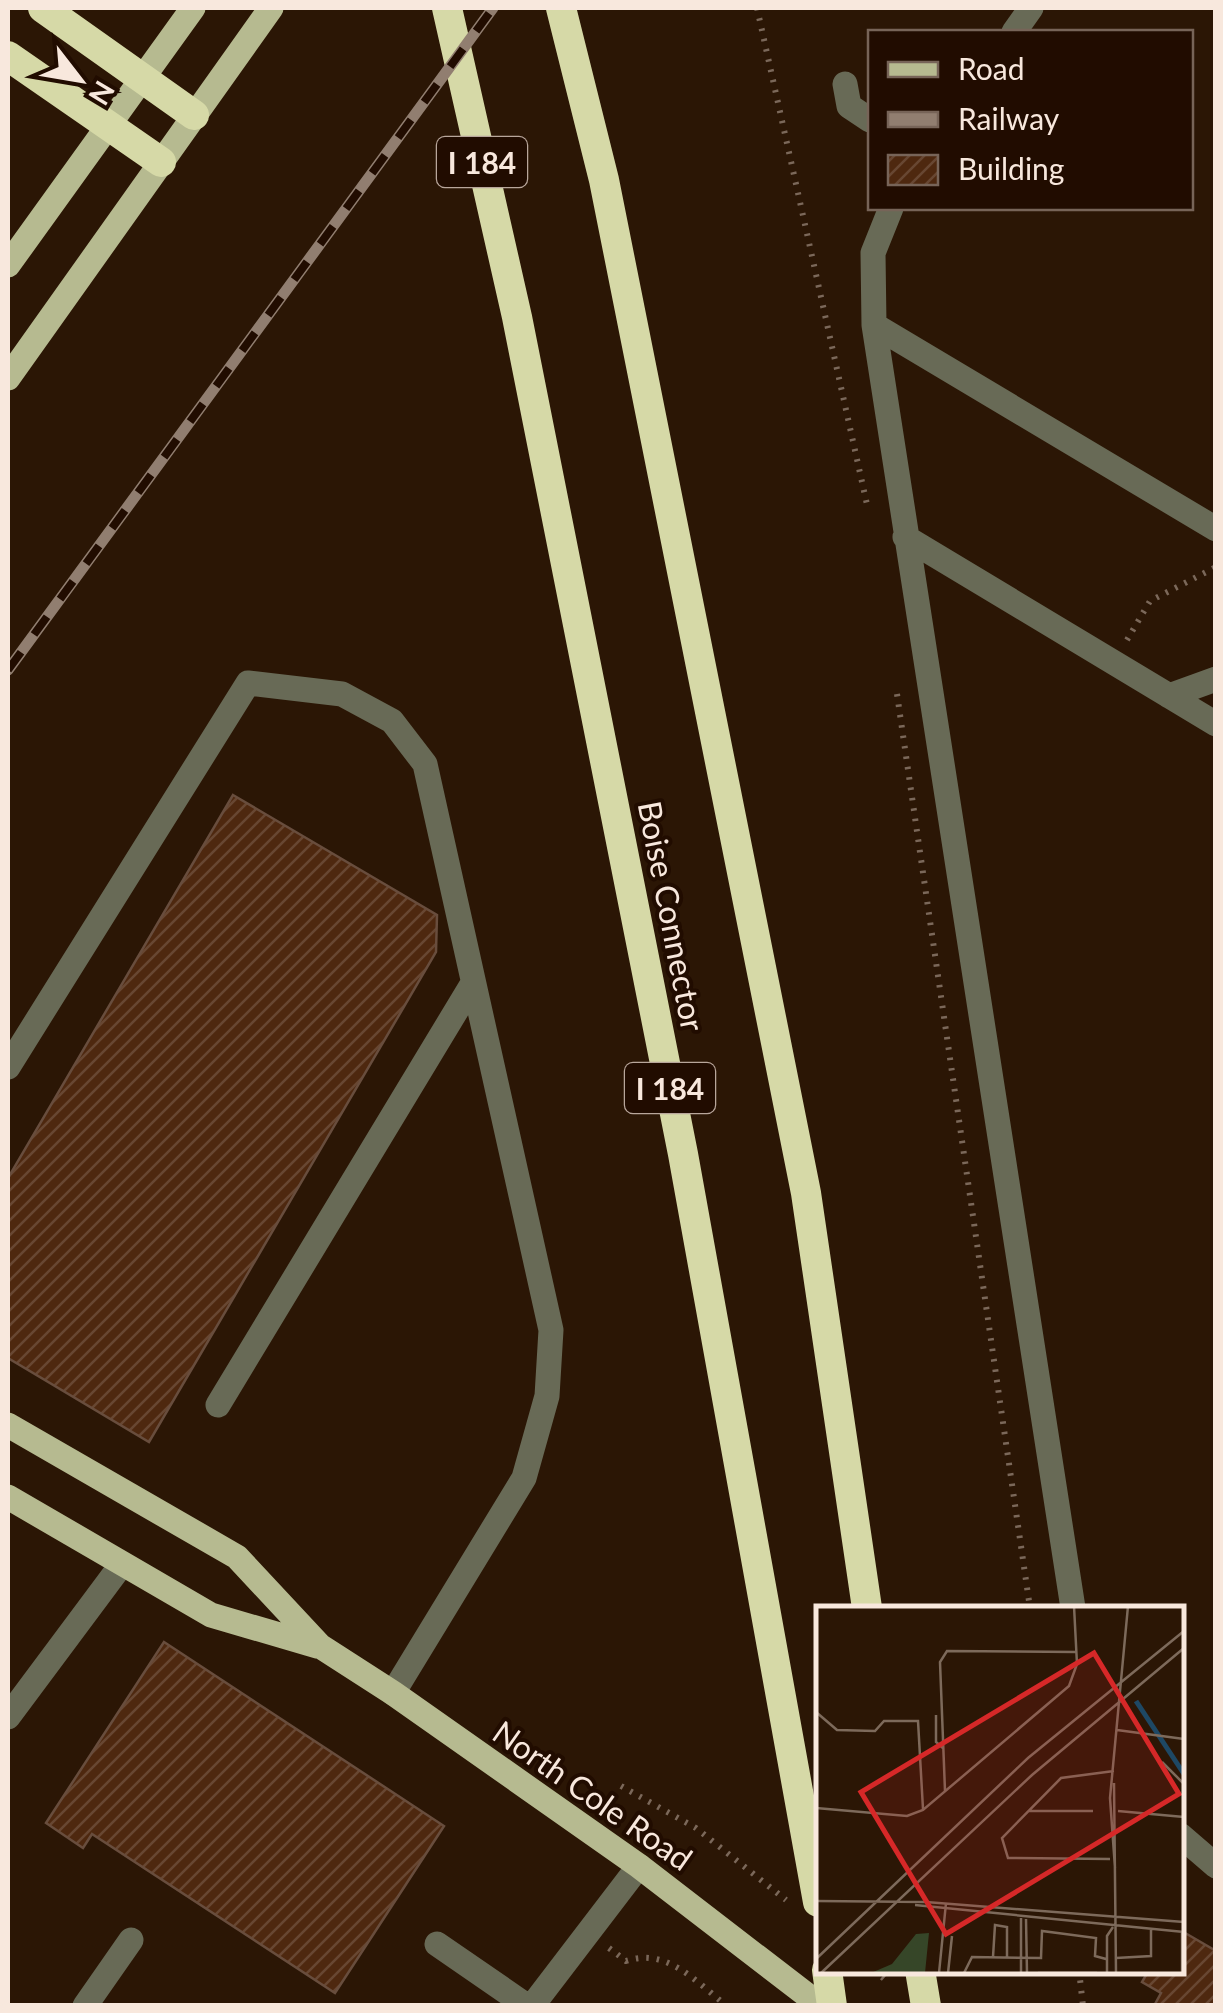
<svg xmlns="http://www.w3.org/2000/svg" width="1223" height="2013" viewBox="0 0 1223 2013" font-family="Lato,sans-serif">
  <defs>
    <pattern id="building-hatch" width="6" height="6" patternUnits="userSpaceOnUse" patternTransform="scale(2.5)"><rect width="6" height="6" fill="#4e280f"/><path d="M-1 1l2-2M0 6l6-6M5 7l2-2" fill="none" stroke="#684732"/></pattern>
  </defs>
  <rect width="100%" height="100%" fill="#2b1605"/>
  <!-- building -->
  <path fill="url(#building-hatch)" stroke="#684d3d" stroke-width="2.5" d="M233,795L437,915L436,952L149,1442L8,1358V1178Z
    M164,1642L444,1826L335,1993L92,1834L83,1848L46,1823Z
    M1180,1930L1216,1951V2006H1154L1161,1993L1142,1982L1149,1970H1180Z"/>
  <g fill="none" stroke-linecap="round" stroke-linejoin="round">
    <!-- path -->
    <path stroke="#7b685a" stroke-width="6" stroke-dasharray="2.5 8" stroke-linecap="butt" d="M757,8L868,509
      M1127,640L1150,601L1216,567
      M897,694L1030,1608
      M621,1786L696,1828L786,1900
      M609,1948L626,1961C667,1947 696,1982 727,2006
      M874,1970L889,1983
      M1079,1970L1083,2006"/>
    <!-- minor -->
    <path stroke="#686a56" stroke-width="25" d="M1014,32L1031,8
      M845,84L849,106L870,120
      M891,208L873,253L874,325L1073,1608
      M874,325L1216,529
      M905,537L1216,724
      M1169,696L1216,679
      M8,1067L248,683L342,694L392,721L425,764L551,1330L547,1396L524,1478L393,1693
      M218,1405L473,983
      M8,1717L122,1564
      M1180,1835L1216,1866
      M437,1944L527,2006
      M85,2006L131,1940
      M532,2006L639,1866"/>
    <!-- major -->
    <path stroke="#b6ba90" stroke-width="25" d="M8,265L193,8
      M8,378L271,8
      M8,1425L237,1557L320,1646L393,1693L639,1866L821,2006
      M8,1497L211,1615L317,1646"/>
    <!-- highway -->
    <path stroke="#d6d9a7" stroke-width="30" d="M43,8L194,115
      M447,8L517,317L683,1154L818,1902
      M561,8L604,180L806,1193L867,1608
      M8,56L161,162
      M827,1970L832,2006
      M920,1970L926,2006"/>
    <defs>
      <path id="rail" d="M8,670L493,8"/>
    </defs>
    <!-- rail casing -->
    <use href="#rail" stroke="#917e70" stroke-width="11"/>
    <!-- rail -->
    <use href="#rail" stroke="#210c00" stroke-width="8" stroke-dasharray="22" stroke-linecap="butt"/>
  </g>
  <g text-anchor="middle" dominant-baseline="central" stroke-width="8" stroke-linejoin="round" paint-order="stroke">
    <!-- shield labels -->
    <g fill="#210c00" stroke="#b8a69b" stroke-width="2.5">
      <rect x="437" y="137" width="90" height="50" rx="8"/>
      <rect x="625" y="1063" width="90" height="50" rx="8"/>
    </g>
    <g font-size="30" font-weight="bold" fill="#f8e8dd">
      <text x="482" y="162">I 184</text>
      <text x="670" y="1088">I 184</text>
    </g>
    <!-- street labels -->
    <g font-size="32" fill="#f8e8dd" stroke="#210c00">
      <text transform="translate(672 916) rotate(79)">Boise Connector</text>
      <text transform="translate(593 1795) rotate(35)">North Cole Road</text>
    </g>
  </g>
  <!-- overview -->
  <g transform="translate(816 1606)">
    <rect width="368" height="368" fill="#2b1605"/>
    <path d="M113,327L109,367H55L76,358L100,328Z" fill="#364628"/>
    <path fill="none" stroke="#1e4864" stroke-width="5" d="M320,95L368,168"/>
    <path fill="none" stroke="#7d6a5b" stroke-width="2.5" d="M0,106L21,124L59,125L68,115H102L107,203M120,109V136L128,143M301,124L368,133M346,156L368,178M298,177L300,367M129,185L124,56L131,45L261,46M0,202L91,210L107,204L253,80L261,58L258,0M212,205H277M302,205L368,211M294,253L192,252L186,232L245,172L298,165M299,262L294,192L312,0M0,295L110,296L368,316M99,299L368,326M210,313L211,367M177,351L179,319L191,321V352M300,352L335,350V323M0,353L212,152L368,25M5,367L216,169L368,42M123,367L130,297M132,367L136,330M148,367L156,351L225,352L226,325L280,332L279,350L290,353M205,367V312M222,367H281M291,367V330L297,321M366,367V326"/>
    <path fill="#d62828" fill-opacity="0.15" stroke="#d62828" stroke-width="5" d="M278,47L363,188L130,328L45,186Z"/>
    <rect width="368" height="368" fill="none" stroke="#f8e8dd" stroke-width="5"/>
  </g>
  <!-- border -->
  <rect width="1223" height="2013" fill="none" stroke="#f8e8dd" stroke-width="20"/>
  <!-- legend -->
  <rect x="868" y="30" width="325" height="180" fill="#210c00" stroke="#776458" stroke-width="2.5"/>
  <rect x="888" y="62" width="50" height="15" fill="#b6ba90" stroke="#776458" stroke-width="2.5"/>
  <text x="958" y="80" font-size="30" fill="#f8e8dd">Road</text>
  <rect x="888" y="112" width="50" height="15" fill="#917e70" stroke="#776458" stroke-width="2.5"/>
  <text x="958" y="130" font-size="30" fill="#f8e8dd">Railway</text>
  <rect x="888" y="155" width="50" height="30" fill="url(#building-hatch)" stroke="#776458" stroke-width="2.5"/>
  <text x="958" y="180" font-size="30" fill="#f8e8dd">Building</text>
  <!-- north arrow -->
  <g transform="translate(80 80) rotate(121)" stroke="#210c00" stroke-width="8" paint-order="stroke">
  <path d="M0-8L18 38L0 25L-18 38Z" fill="#f8e8dd"/>
  <text y="-15" font-size="28" font-weight="bold" text-anchor="middle" fill="#f8e8dd">N</text>
  </g>
</svg>
